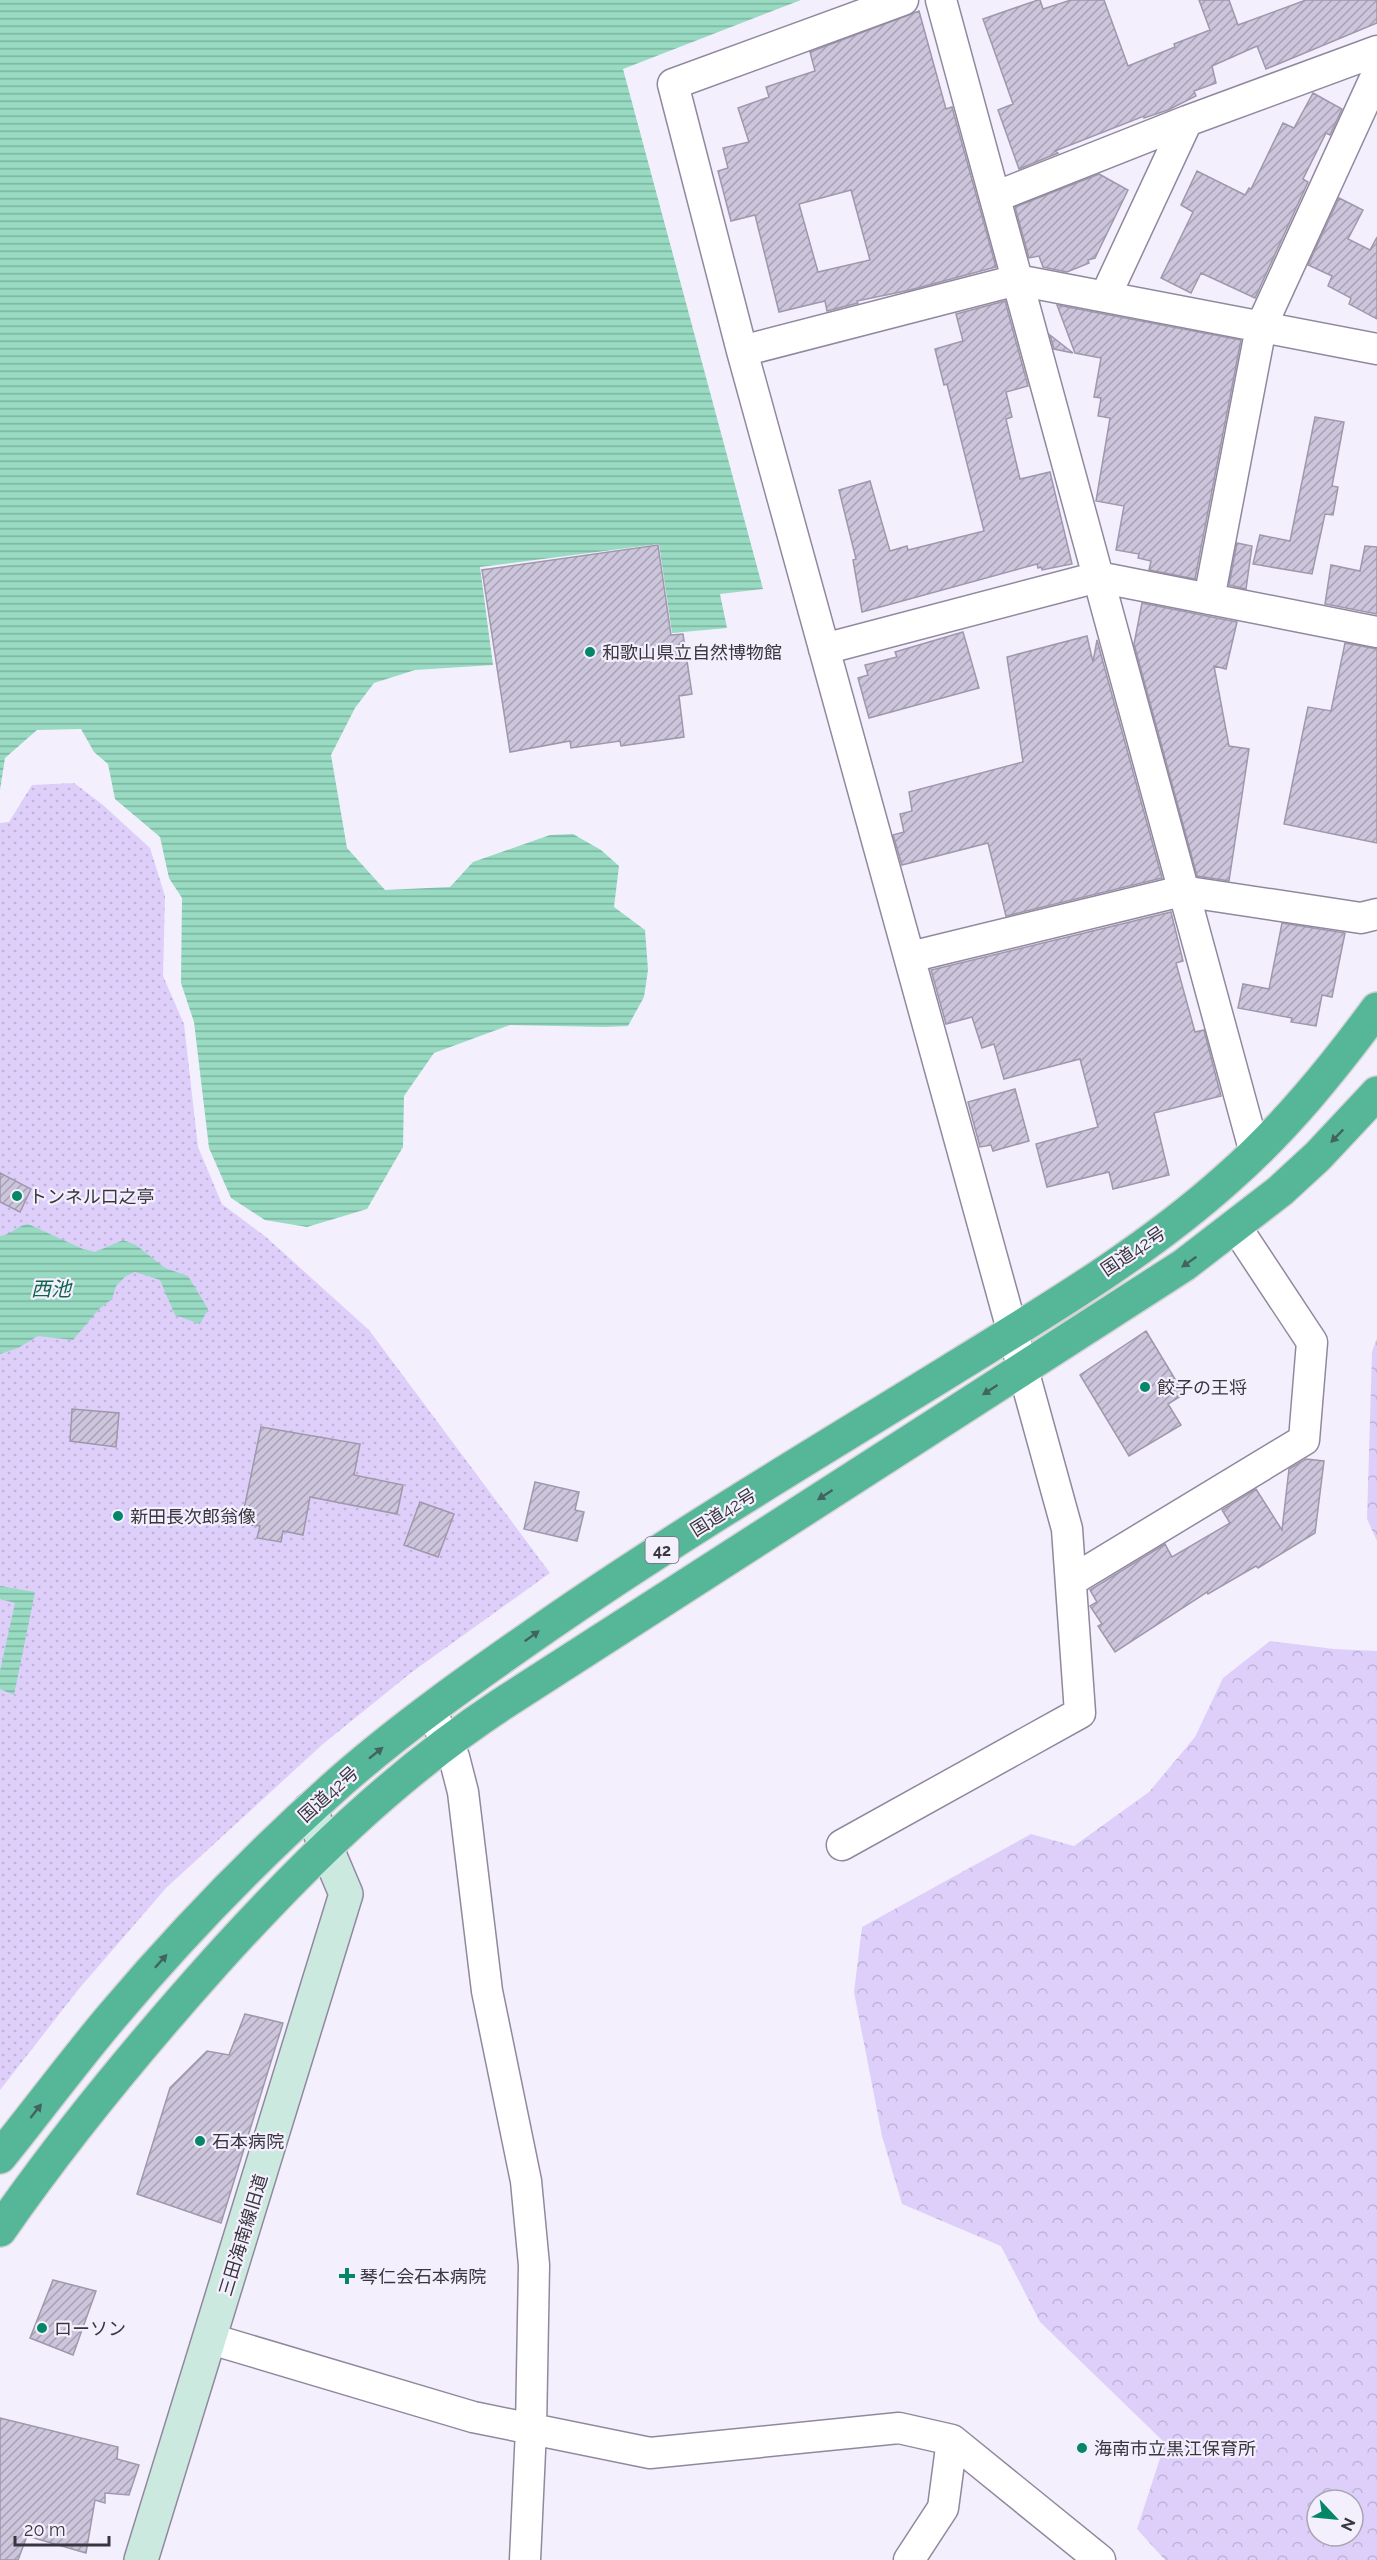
<svg xmlns="http://www.w3.org/2000/svg" width="1377" height="2560" viewBox="0 0 1377 2560" font-family="Raleway,'Noto Sans JP',sans-serif">
  <defs>
    <pattern id="green-dots" width="8" height="8" patternUnits="userSpaceOnUse" patternTransform="scale(1.5)"><rect width="8" height="8" fill="#decffa"/><path d="M2 2h.1M6 6h.1" fill="none" stroke="#bfb2d7" stroke-width="1.8" stroke-linecap="round"/></pattern>
    <pattern id="forest-crowns" width="20" height="18" patternUnits="userSpaceOnUse" patternTransform="scale(1.5)"><rect width="20" height="18" fill="#decffa"/><path d="M2 6a3 3 0 1 1 6 0M12 15a3 3 0 1 1 6 0" fill="none" stroke="#bfb2d7"/></pattern>
    <pattern id="water-rules" width="6" height="5" patternUnits="userSpaceOnUse" patternTransform="scale(1.5)"><rect width="6" height="5" fill="#98dbc2"/><path d="M0 2.5h6" fill="none" stroke="#7db29f"/></pattern>
    <pattern id="building-hatch" width="6" height="6" patternUnits="userSpaceOnUse" patternTransform="scale(1.5)"><rect width="6" height="6" fill="#ccc5db"/><path d="M-1 1l2-2M0 6l6-6M5 7l2-2" fill="none" stroke="#a7a1b3"/></pattern>
  </defs>
  <rect width="100%" height="100%" fill="#f4effd"/>
  <!-- green -->
  <path fill="url(#green-dots)" d="M74,783L103,805L150,848L165,896L163,976L184,1024L198,1147L222,1204L266,1237L369,1330L550,1573L412,1672L323,1744L166,1888L78,1990L0,2090V823L9,822L32,785Z"/>
  <!-- forest -->
  <path fill="url(#forest-crowns)" fill-rule="evenodd" d="M1377,1338V1541L1367,1519L1372,1352Z
    M1270,1641L1334,1649L1377,1651V2560H1165L1137,2529L1165,2443L1040,2322L1001,2246L902,2204L882,2136L854,1992L862,1927L1031,1834L1074,1846L1149,1792L1195,1737L1223,1678ZM1317,2500H1353V2536H1317Z"/>
  <!-- water -->
  <path fill="url(#water-rules)" d="M0,0H801L623,69L763,589L720,594L727,628L672,633L659,544L480,567L493,665L415,670L374,683L355,708L331,755L347,848L385,890L450,887L473,862L550,835L573,834L601,850L619,866L614,907L645,930L648,970L644,997L628,1026L604,1027L510,1025L434,1053L404,1096L403,1147L367,1209L307,1227L265,1220L231,1198L209,1148L194,1022L181,983L182,898L169,878L160,837L115,799L108,764L94,752L81,729L37,730L5,758L0,790Z
    M28,1224L83,1249L95,1252L123,1240L136,1245L165,1268L188,1276L208,1309L200,1324L175,1315L160,1280L135,1272L126,1276L116,1286L112,1299L99,1309L73,1340L38,1336L18,1348L0,1354V1236C11,1235 16,1226 28,1224Z
    M0,1586L35,1592L14,1695L0,1689V1671L15,1603L0,1599Z"/>
  <!-- building -->
  <path fill="url(#building-hatch)" stroke="#9f98ad" stroke-width="1.5" fill-rule="evenodd" d="M1038,0H1040L1043,9L1071,0H1104L1128,66L1175,47L1174,44L1210,30L1199,0H1229L1238,25L1306,0H1377V23L1266,69L1257,46L1212,66L1216,83L1194,91L1196,96L1168,110L1144,118V116L1055,151L1058,153L1019,169L998,110L1013,104L983,19Z
    M919,11L946,109L952,107L996,267L910,290L857,301L858,303L827,311L825,301L779,312L755,215L731,221L718,171L728,168L723,148L749,142L738,108L769,97L766,87L815,71L810,52ZM851,190L870,260L818,272L799,204Z
    M1313,93L1342,109L1330,135L1326,133L1303,179L1308,182L1255,298L1201,273L1191,293L1161,278L1193,212L1181,205L1197,171L1245,195L1249,188L1251,189L1283,123L1294,128Z
    M1099,174L1128,190L1095,258L1088,260L1089,263L1067,272L1043,267L1039,256L1029,258L1015,207Z
    M1339,198L1363,210L1348,239L1370,250L1377,237V319L1349,304L1351,298L1328,286L1332,276L1308,265Z
    M1005,301L1028,386L1006,392L1012,417L1006,419L1020,479L1050,472L1072,564L1042,570L1041,567L1038,568L1037,564L862,612L853,560L856,559L839,490L870,481L890,551L907,546L908,550L984,531L947,384L944,385L935,349L963,341L956,314Z
    M1057,305L1241,340L1195,579L1149,570L1151,561L1138,558L1139,554L1116,550L1124,506L1096,501L1110,418L1098,416L1101,398L1094,397L1101,358L1075,353Z
    M1050,335L1073,353L1054,349Z
    M1315,417L1344,422L1332,486L1338,487L1333,515L1325,514L1312,574L1253,564L1260,535L1290,541Z
    M1237,543L1252,546L1246,589L1229,585Z
    M658,545L671,635L683,634L692,694L679,696L684,737L621,746L620,741L571,748L570,741L510,752L482,570Z
    M1365,546L1377,547V614L1325,604L1331,565L1360,571Z
    M1142,603L1237,622L1226,669L1214,666L1229,746L1249,749L1229,881L1197,876L1134,644Z
    M963,632L979,688L869,718L858,678L868,675L865,665L897,657L895,652Z
    M1087,636L1093,662L1097,640L1162,878L1006,916L988,843L902,865L893,835L904,832L900,814L912,811L909,792L1023,762L1007,657Z
    M1345,643L1377,649V843L1284,824L1308,707L1331,711Z
    M1171,912L1183,961L1176,963L1195,1032L1204,1030L1221,1096L1154,1113L1169,1175L1113,1189L1109,1172L1047,1187L1036,1144L1098,1127L1080,1059L1004,1079L994,1044L982,1048L972,1017L946,1024L931,970Z
    M1282,923L1345,933L1332,997L1322,995L1316,1026L1291,1022L1292,1018L1238,1008L1243,984L1269,989Z
    M1015,1089L1029,1141L993,1151L991,1145L980,1147L968,1102Z
    M0,1173L31,1189L20,1212L0,1202Z
    M1146,1331L1184,1394L1168,1404L1181,1425L1129,1456L1080,1375Z
    M72,1409L119,1413L116,1447L70,1441Z
    M261,1427L360,1444L354,1475L403,1485L397,1514L310,1497L303,1535L283,1531L281,1542L257,1538L260,1526L252,1525L254,1517L243,1514Z
    M1306,1459L1324,1461L1315,1533L1258,1568L1256,1566L1208,1594L1207,1592L1115,1652L1098,1626L1102,1624L1090,1606L1097,1602L1090,1590L1165,1544L1172,1557L1230,1523L1222,1510L1256,1489L1282,1530L1289,1469Z
    M535,1482L579,1492L575,1510L584,1512L577,1541L524,1529Z
    M420,1502L454,1514L438,1557L404,1545Z
    M245,2014L283,2023L221,2223L137,2194L170,2088L207,2051L229,2055Z
    M53,2280L96,2291L73,2355L30,2338Z
    M0,2418L118,2447L117,2459L139,2465L129,2495L105,2493V2503L95,2500L86,2553L27,2536L18,2560H0Z"/>
  <g fill="none" stroke-linecap="round" stroke-linejoin="round">
    <defs>
      <path id="street" d="M941,0L1255,1153
        M995,197L1187,121L1377,51
        M1105,297L1187,121
        M742,351L1017,280L1377,349
        M1209,599L1261,327L1377,74
        M824,649L1098,577L1377,632
        M910,957L1182,891L1361,918L1377,914
        M1071,1581L1304,1440L1312,1342L1236,1227
        M430,1710L454,1757L463,1792L487,1991L526,2181L534,2265L531,2429L525,2560
        M842,1845L1080,1713L1067,1529L742,351L673,84L903,0
        M211,2339L473,2417L650,2453L899,2428L952,2440L1100,2560
        M909,2560L943,2508L952,2440"/>
      <path id="secondary" d="M141,2560L346,1894L310,1809"/>
      <path id="highway" d="M0,2157C38,2110 74,2061 113,2015C183,1932 260,1853 341,1781C405,1725 475,1676 544,1628C681,1533 825,1448 967,1360C1056,1305 1149,1249 1227,1179C1284,1129 1332,1070 1377,1009
        M0,2230C66,2135 139,2047 216,1961C302,1866 394,1775 502,1704L1184,1265L1280,1191L1318,1156L1377,1093"/>
    </defs>
    <!-- street casing -->
    <use href="#street" stroke="#90899e" stroke-width="33"/>
    <!-- secondary casing -->
    <use href="#secondary" stroke="#90899e" stroke-width="36"/>
    <!-- highway casing -->
    <use href="#highway" stroke="#d3d3d5" stroke-width="36"/>
    <!-- street -->
    <use href="#street" stroke="#fff" stroke-width="30"/>
    <!-- secondary -->
    <use href="#secondary" stroke="#cce9e0" stroke-width="33"/>
    <!-- highway -->
    <use href="#highway" stroke="#55b798" stroke-width="33"/>
  </g>
  <!-- one-way arrows -->
  <defs><path id="oneway-solid" d="M-6-.8H1V-3.2L6.5 0L1 3.2V.8H-6Z" transform="scale(1.5)"/></defs>
  <g fill="#43635e">
    <use href="#oneway-solid" transform="translate(1337 1136) rotate(134)"/>
    <use href="#oneway-solid" transform="translate(1189 1262) rotate(145)"/>
    <use href="#oneway-solid" transform="translate(990 1390) rotate(147)"/>
    <use href="#oneway-solid" transform="translate(825 1495) rotate(147)"/>
    <use href="#oneway-solid" transform="translate(532 1636) rotate(-36)"/>
    <use href="#oneway-solid" transform="translate(376 1753) rotate(-39)"/>
    <use href="#oneway-solid" transform="translate(161 1961) rotate(-48)"/>
    <use href="#oneway-solid" transform="translate(36 2111) rotate(-52)"/>
  </g>
  <!-- markers -->
  <g fill="#058668" stroke="#f4effd" stroke-width="2">
    <circle cx="590" cy="652" r="6"/>
    <circle cx="17" cy="1196" r="6"/>
    <circle cx="1145" cy="1387" r="6"/>
    <circle cx="118" cy="1516" r="6"/>
    <circle cx="200" cy="2141" r="6"/>
    <path d="M344 2267h6v6h6v6h-6v6h-6v-6h-6v-6h6z"/>
    <circle cx="42" cy="2328" r="6"/>
    <circle cx="1082" cy="2448" r="6"/>
  </g>
  <g text-anchor="middle" dominant-baseline="central" stroke-width="4.5" stroke-linejoin="round" paint-order="stroke">
    <!-- shield labels -->
    <rect fill="#f4effd" stroke="#716e78" stroke-width="1.5" x="645.5" y="1537" width="33" height="26" rx="4.5"/>
    <g font-size="16" font-weight="bold" fill="#39363f">
      <text x="662" y="1550">42</text>
    </g>
    <!-- poi labels -->
    <g font-size="18" fill="#39363f" stroke="#f4effd" text-anchor="start">
      <text x="602" y="652">和歌山県立自然博物館</text>
      <text x="29" y="1196">トンネル口之亭</text>
      <text x="1157" y="1387">餃子の王将</text>
      <text x="130" y="1516">新田長次郎翁像</text>
      <text x="212" y="2141">石本病院</text>
      <text x="360" y="2276">琴仁会石本病院</text>
      <text x="54" y="2328">ローソン</text>
      <text x="1094" y="2448">海南市立黒江保育所</text>
    </g>
    <!-- street labels -->
    <g font-size="18" fill="#39363f" stroke="#f4effd">
      <text transform="translate(1133 1251) rotate(-34)">国道42号</text>
      <text transform="translate(723 1512) rotate(-32)">国道42号</text>
      <text transform="translate(328 1794) rotate(-42)">国道42号</text>
      <text transform="translate(243 2235) rotate(-73)">三田海南線旧道</text>
    </g>
    <!-- water labels -->
    <g font-size="20" font-style="italic" fill="#11664f" stroke="#f4effd">
      <text x="51" y="1289">西池</text>
    </g>
  </g>
  <!-- north arrow -->
  <g transform="translate(1335 2518) rotate(116)"><circle r="28" fill="#f4effd" stroke="#a9a5b1" stroke-width="1.5"/>
  <path d="M0-4.5L10 22L0 15L-10 22Z" fill="#058668"/>
  <text y="-9" font-size="16" font-weight="bold" text-anchor="middle" fill="#39363f">N</text>
  </g>
  <!-- scale -->
  <path d="M15 2536v9h94v-9" fill="none" stroke="#39363f" stroke-width="3"/>
  <text x="24" y="2536" font-size="18" fill="#39363f" stroke="#f4effd" stroke-width="4.5" paint-order="stroke">20 m</text>
</svg>
